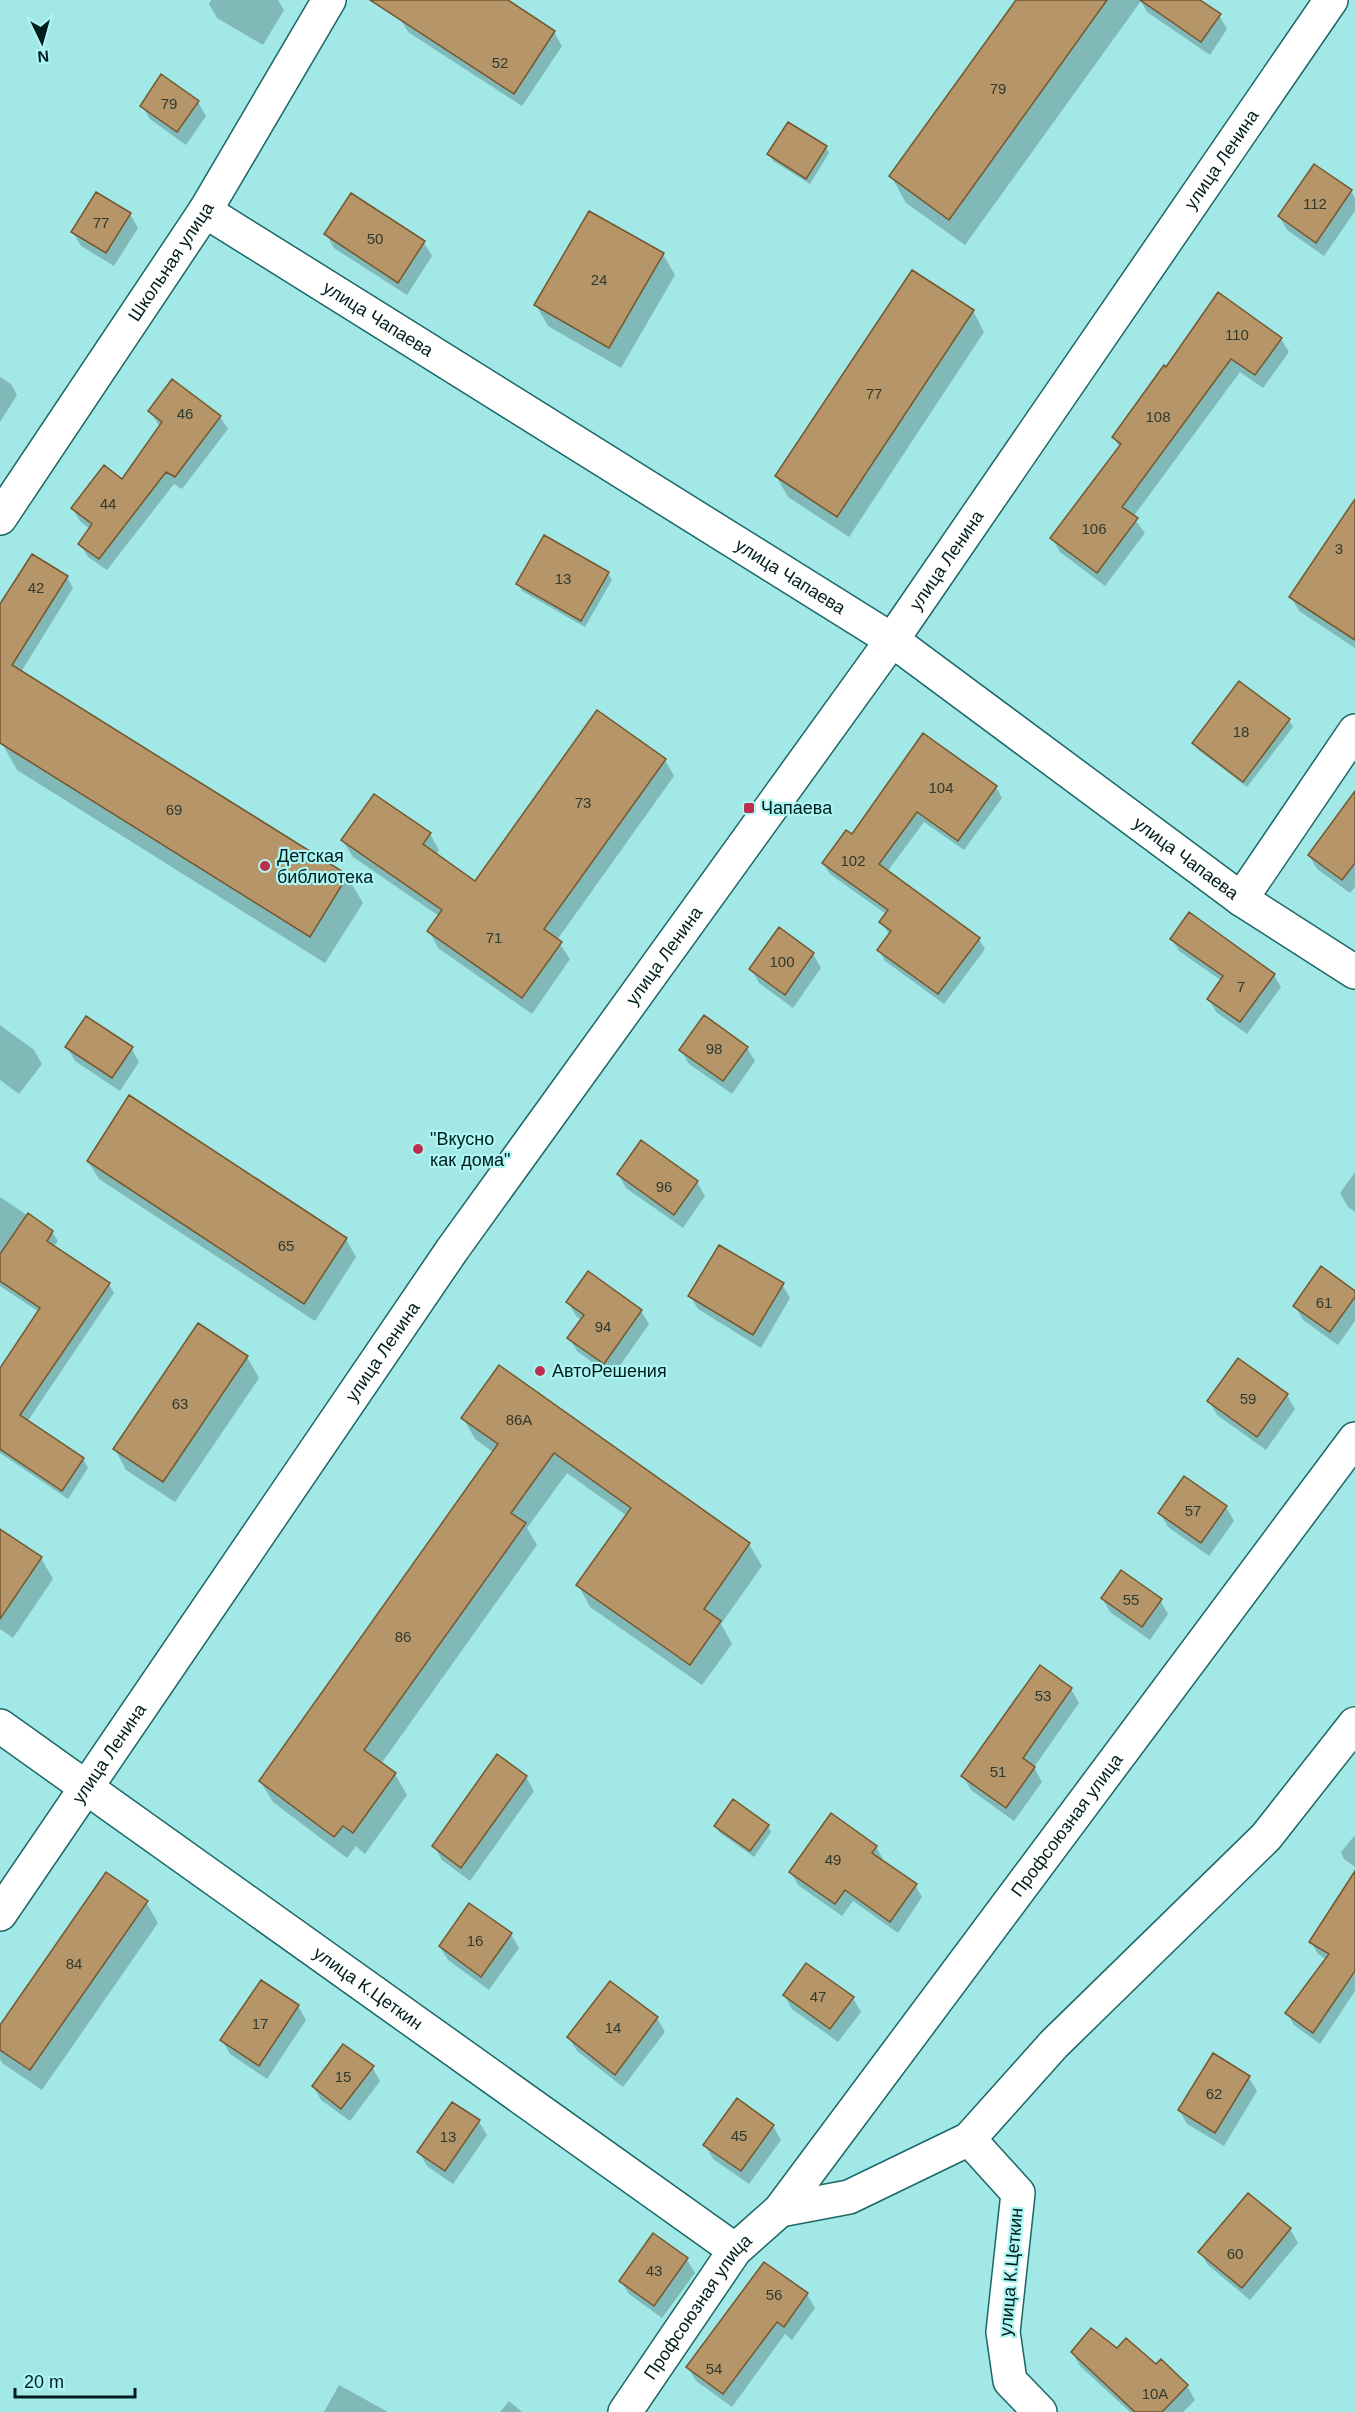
<svg xmlns="http://www.w3.org/2000/svg" width="1355" height="2412" viewBox="0 0 1355 2412" font-family="Arial,sans-serif">
  <rect width="100%" height="100%" fill="#a1e8e6"/>
  <!-- shadow -->
  <path fill="#0003" d="M211,0H278L284,10L263,45L217,18L209,4Z
    M412,0H505L554,32L562,46L522,106L408,32L400,18Z
    M1018,0H1197L1219,15L1227,29L1210,55L1147,12L1141,1L965,245L906,203L891,176Z
    M198,102L206,116L186,145L150,119L142,106Z
    M826,147L829,153L810,184L773,161L769,154Z
    M1314,166L1351,191L1355,198V211L1324,256L1287,230L1279,216Z
    M352,195L424,243L432,256L407,295L334,248L326,234Z
    M130,214L138,228L114,266L81,246L73,232Z
    M663,254L675,275L621,368L548,326L536,305Z
    M973,311L984,332L849,537L788,497L776,476Z
    M1281,339L1289,352L1263,388L1240,372L1133,517L1145,533L1105,586L1060,552L1052,538L1120,448L1113,437L1166,369Z
    M0,377L11,384L17,395L0,422Z
    M150,411L220,417L228,429L182,489L174,484L107,570L88,557L80,544L90,529L80,521L72,508L123,481L160,427Z
    M1355,502V648L1299,611L1291,597Z
    M608,573L612,580L585,627L522,591L518,584Z
    M67,577L73,588L8,693L0,687V607Z
    M1289,720L1293,727L1247,787L1197,749L1194,743Z
    M923,736L996,787L1002,798L964,850L924,822L887,872L979,939L985,949L944,1004L885,961L879,950L890,935L881,922L886,914L830,874L823,863L852,836Z
    M2,743L347,876L363,903L325,963L17,770Z
    M665,760L674,776L557,940L570,959L532,1014L438,948L429,931L439,916L353,857L343,841L430,834L439,850L436,855L475,883Z
    M1355,794V887L1350,893L1317,869L1309,855Z
    M1172,939L1274,975L1281,987L1247,1034L1216,1012L1209,999L1222,981L1179,951Z
    M813,954L821,968L793,1008L759,983L751,969Z
    M0,1025L34,1050L42,1064L19,1094L0,1080Z
    M67,1047L131,1048L139,1062L120,1091L75,1061Z
    M747,1048L755,1061L732,1094L689,1064L681,1050Z
    M88,1161L346,1239L356,1257L315,1321L99,1179Z
    M1355,1172V1212L1348,1207L1340,1193Z
    M618,1174L697,1182L705,1196L683,1228L626,1188Z
    M0,1197L52,1232L58,1241L53,1247L109,1284L114,1293L27,1422L83,1459L88,1468L68,1499L0,1453V1370L39,1312L0,1286Z
    M782,1284L790,1298L761,1348L698,1309L690,1296Z
    M1355,1293V1321L1338,1345L1303,1320L1295,1306Z
    M568,1302L641,1311L649,1324L612,1377L577,1351L569,1338L582,1320L576,1316Z
    M247,1357L259,1378L175,1502L126,1470L115,1449Z
    M499,1367L749,1544L762,1566L721,1624L732,1644L702,1685L590,1607L578,1585L627,1516L567,1473L527,1528L537,1545L381,1764L395,1774L407,1795L365,1854L356,1846L347,1858L273,1802L260,1781L494,1453L475,1439L463,1418Z
    M1287,1395L1295,1409L1266,1450L1217,1415L1209,1401Z
    M1226,1507L1234,1521L1209,1556L1168,1527L1160,1513Z
    M0,1531L41,1558L53,1579L13,1638L0,1629Z
    M1102,1598L1160,1600L1168,1614L1150,1640L1110,1612Z
    M1071,1689L1079,1703L1034,1767L1042,1782L1014,1821L971,1790L963,1776Z
    M526,1777L534,1791L470,1881L442,1860L434,1846Z
    M716,1826H768L771,1832L754,1857L719,1832Z
    M1355,1835V1867L1344,1859L1341,1852Z
    M876,1847L883,1859L881,1861L915,1885L922,1897L898,1933L853,1901L842,1916L798,1885L791,1872Z
    M146,1902L158,1923L42,2090L2,2063L0,2059V2028Z
    M1355,1906V1991L1320,2044L1294,2025L1287,2013L1327,1960L1318,1954L1311,1942Z
    M511,1934L519,1948L489,1990L448,1960L440,1947Z
    M610,1983L657,2018L665,2032L623,2087L577,2051L569,2038Z
    M784,1995L853,1998L861,2012L838,2042L792,2009Z
    M298,2006L306,2020L267,2079L230,2054L222,2040Z
    M1213,2055L1249,2078L1257,2091L1224,2146L1187,2124L1179,2110Z
    M372,2067L380,2081L350,2121L321,2100L313,2086Z
    M479,2122L487,2135L453,2184L427,2166L419,2152Z
    M773,2126L781,2140L749,2184L713,2159L705,2145Z
    M1290,2229L1298,2243L1250,2300L1208,2265L1200,2252Z
    M687,2260L695,2273L662,2318L629,2294L621,2281Z
    M765,2264L807,2294L815,2308L792,2340L785,2334L732,2407L696,2381L688,2367Z
    M1118,2350L1187,2386L1195,2400L1183,2412H1130L1080,2366L1072,2352Z
    M339,2385L388,2412H324Z
    M509,2401L522,2412H500Z"/>
  <!-- building -->
  <path fill="#b69569" stroke="#75572d" stroke-width="1.5" d="M370,0H508L555,31L514,94Z
    M1016,0H1107L949,220L889,176Z
    M1140,0H1200L1221,14L1201,42Z
    M161,74L199,101L177,132L140,106Z
    M788,122L827,146L806,179L767,154Z
    M1314,164L1352,190L1316,243L1278,216Z
    M96,192L131,213L106,253L71,232Z
    M351,193L425,241L398,283L324,234Z
    M589,211L664,253L609,348L534,305Z
    M912,270L974,310L837,517L775,476Z
    M1218,292L1282,338L1255,375L1231,359L1122,507L1138,518L1097,573L1050,538L1121,444L1112,437L1164,365L1166,367Z
    M172,379L221,416L175,477L166,472L99,559L78,544L92,524L71,508L104,465L122,479L162,422L148,411Z
    M1355,499V640L1289,597Z
    M544,535L609,572L581,621L516,584Z
    M32,554L68,576L12,665L348,875L310,937L0,743V604Z
    M1239,681L1290,719L1243,782L1192,743Z
    M597,710L666,759L544,929L562,942L522,998L427,931L442,910L341,840L374,794L431,833L423,844L475,881Z
    M923,733L997,786L958,841L917,812L879,864L980,938L938,994L877,950L891,931L879,922L888,910L822,863L846,830L852,834Z
    M1355,791V863L1342,880L1308,855Z
    M1189,912L1275,974L1240,1022L1207,999L1223,976L1170,939Z
    M779,927L814,953L785,995L749,969Z
    M704,1015L748,1047L723,1081L679,1050Z
    M86,1016L133,1047L112,1078L65,1047Z
    M129,1095L347,1238L304,1304L87,1161Z
    M641,1140L698,1181L674,1215L617,1174Z
    M28,1213L53,1231L47,1241L110,1283L20,1415L84,1458L62,1491L0,1449V1368L40,1308L0,1281V1254Z
    M719,1245L784,1283L753,1335L688,1296Z
    M1321,1266L1355,1291V1297L1330,1332L1293,1306Z
    M588,1271L642,1310L604,1364L567,1338L584,1315L566,1302Z
    M198,1323L248,1356L163,1482L113,1449Z
    M1238,1358L1288,1394L1257,1437L1207,1401Z
    M499,1365L750,1543L704,1609L721,1621L690,1665L576,1585L631,1508L554,1453L511,1513L526,1523L364,1750L396,1773L353,1833L343,1826L334,1837L259,1781L498,1444L461,1418Z
    M1184,1476L1227,1506L1201,1543L1158,1513Z
    M0,1529L42,1557L0,1619Z
    M1121,1570L1162,1599L1142,1627L1101,1598Z
    M1040,1665L1072,1688L1023,1758L1035,1767L1006,1808L961,1776Z
    M497,1754L527,1776L461,1868L432,1846Z
    M733,1799L769,1825L750,1851L714,1826Z
    M831,1813L877,1846L872,1853L917,1884L890,1922L845,1890L835,1904L789,1872Z
    M1355,1871V1971L1313,2033L1285,2013L1329,1954L1309,1942Z
    M106,1872L148,1901L30,2070L0,2050V2025Z
    M469,1903L512,1933L481,1977L439,1946Z
    M806,1963L854,1997L830,2029L783,1995Z
    M261,1980L299,2005L259,2066L220,2040Z
    M610,1981L658,2017L615,2075L567,2037Z
    M343,2044L374,2066L341,2109L312,2086Z
    M1213,2053L1250,2076L1215,2133L1178,2110Z
    M737,2098L774,2125L741,2171L703,2145Z
    M452,2102L480,2120L445,2171L417,2152Z
    M1248,2193L1291,2228L1242,2288L1198,2252Z
    M653,2233L688,2258L654,2306L619,2281Z
    M764,2262L808,2293L784,2327L777,2322L723,2394L686,2367Z
    M1091,2328L1117,2348L1126,2338L1156,2364L1161,2359L1188,2385L1162,2412H1135L1071,2352Z"/>
  <g fill="none" stroke-linecap="round" stroke-linejoin="round">
    <defs>
      <g id="minor">
        <path id="s1" d="M205,211L892,640L1241,899L1355,972"/>
        <path id="s2" d="M0,518L205,211L329,0"/>
        <path d="M1241,899L1355,731"/>
        <path id="s3" d="M0,1726L735,2250"/>
        <path id="s4" d="M0,1914L452,1250L892,640L1331,0"/>
        <path d="M969,2139L1018,2193L1003,2332L1010,2381L1040,2412"/>
        <path d="M780,2210L849,2197L969,2139L1054,2044L1266,1837L1355,1724"/>
        <path id="s5" d="M625,2412L735,2250L780,2210L1355,1439"/>
      </g>
    </defs>
    <!-- minor casing -->
    <use href="#minor" stroke="#1c6766" stroke-width="36"/>
    <!-- minor -->
    <use href="#minor" stroke="#fff" stroke-width="33"/>
  </g>
  <!-- markers -->
  <g fill="#bd2d4c" stroke="#aef6f4" stroke-width="2">
    <rect x="743" y="802" width="12" height="12" rx="3"/>
    <circle cx="265" cy="866" r="6"/>
    <circle cx="418" cy="1149" r="6"/>
    <circle cx="540" cy="1371" r="6"/>
  </g>
  <g text-anchor="middle" dominant-baseline="central" stroke-width="4.5" stroke-linejoin="round" paint-order="stroke">
    <!-- number labels -->
    <g font-size="15" fill="#2e3b30">
      <text x="500" y="62">52</text>
      <text x="998" y="88">79</text>
      <text x="169" y="103">79</text>
      <text x="1315" y="203">112</text>
      <text x="101" y="222">77</text>
      <text x="375" y="238">50</text>
      <text x="599" y="279">24</text>
      <text x="1237" y="334">110</text>
      <text x="874" y="393">77</text>
      <text x="185" y="413">46</text>
      <text x="1158" y="416">108</text>
      <text x="108" y="503">44</text>
      <text x="1094" y="528">106</text>
      <text x="1339" y="548">3</text>
      <text x="563" y="578">13</text>
      <text x="36" y="587">42</text>
      <text x="1241" y="731">18</text>
      <text x="941" y="787">104</text>
      <text x="583" y="802">73</text>
      <text x="174" y="809">69</text>
      <text x="853" y="860">102</text>
      <text x="494" y="937">71</text>
      <text x="782" y="961">100</text>
      <text x="1241" y="986">7</text>
      <text x="714" y="1048">98</text>
      <text x="664" y="1186">96</text>
      <text x="286" y="1245">65</text>
      <text x="1324" y="1302">61</text>
      <text x="603" y="1326">94</text>
      <text x="1248" y="1398">59</text>
      <text x="180" y="1403">63</text>
      <text x="519" y="1419">86А</text>
      <text x="1193" y="1510">57</text>
      <text x="1131" y="1599">55</text>
      <text x="403" y="1636">86</text>
      <text x="1043" y="1695">53</text>
      <text x="998" y="1771">51</text>
      <text x="833" y="1859">49</text>
      <text x="475" y="1940">16</text>
      <text x="74" y="1963">84</text>
      <text x="818" y="1996">47</text>
      <text x="260" y="2023">17</text>
      <text x="613" y="2027">14</text>
      <text x="343" y="2076">15</text>
      <text x="1214" y="2093">62</text>
      <text x="739" y="2135">45</text>
      <text x="448" y="2136">13</text>
      <text x="1235" y="2253">60</text>
      <text x="654" y="2270">43</text>
      <text x="774" y="2294">56</text>
      <text x="714" y="2368">54</text>
      <text x="1155" y="2393">10А</text>
    </g>
    <!-- street labels -->
    <g font-size="18" fill="#001d1d" stroke="#aef6f4">
      <text stroke="none"><textPath href="#s4" startOffset="2138">улица Ленина</textPath></text>
      <text stroke="none"><textPath href="#s2" startOffset="308">Школьная улица</textPath></text>
      <text stroke="none"><textPath href="#s1" startOffset="204">улица Чапаева</textPath></text>
      <text stroke="none"><textPath href="#s4" startOffset="1652">улица Ленина</textPath></text>
      <text stroke="none"><textPath href="#s1" startOffset="690">улица Чапаева</textPath></text>
      <text stroke="none"><textPath href="#s1" startOffset="1176">улица Чапаева</textPath></text>
      <text stroke="none"><textPath href="#s4" startOffset="1166">улица Ленина</textPath></text>
      <text stroke="none"><textPath href="#s4" startOffset="680">улица Ленина</textPath></text>
      <text stroke="none"><textPath href="#s4" startOffset="194">улица Ленина</textPath></text>
      <text stroke="none"><textPath href="#s5" startOffset="736">Профсоюзная улица</textPath></text>
      <text stroke="none"><textPath href="#s3" startOffset="452">улица К.Цеткин</textPath></text>
      <text transform="translate(1011 2272) rotate(-85)">улица К.Цеткин</text>
      <text stroke="none"><textPath href="#s5" startOffset="128">Профсоюзная улица</textPath></text>
    </g>
    <!-- poi labels -->
    <g font-size="18" fill="#001d1d" stroke="#aef6f4" text-anchor="start">
      <text x="761" y="808">Чапаева</text>
      <text x="277" y="856">Детская<tspan x="277" dy="21">библиотека</tspan></text>
      <text x="430" y="1139">"Вкусно<tspan x="430" dy="21">как дома"</tspan></text>
      <text x="552" y="1371">АвтоРешения</text>
    </g>
  </g>
  <!-- north arrow -->
  <g transform="translate(42 42) rotate(175)" stroke="#aef6f4" stroke-width="4.5" paint-order="stroke">
  <path d="M0-4.5L10 22L0 15L-10 22Z" fill="#001d1d"/>
  <text y="-9" font-size="16" font-weight="bold" text-anchor="middle" fill="#001d1d">N</text>
  </g>
  <!-- scale -->
  <path d="M15 2388v9h120v-9" fill="none" stroke="#001d1d" stroke-width="3"/>
  <text x="24" y="2388" font-size="18" fill="#001d1d" stroke="#aef6f4" stroke-width="4.5" paint-order="stroke">20 m</text>
</svg>
